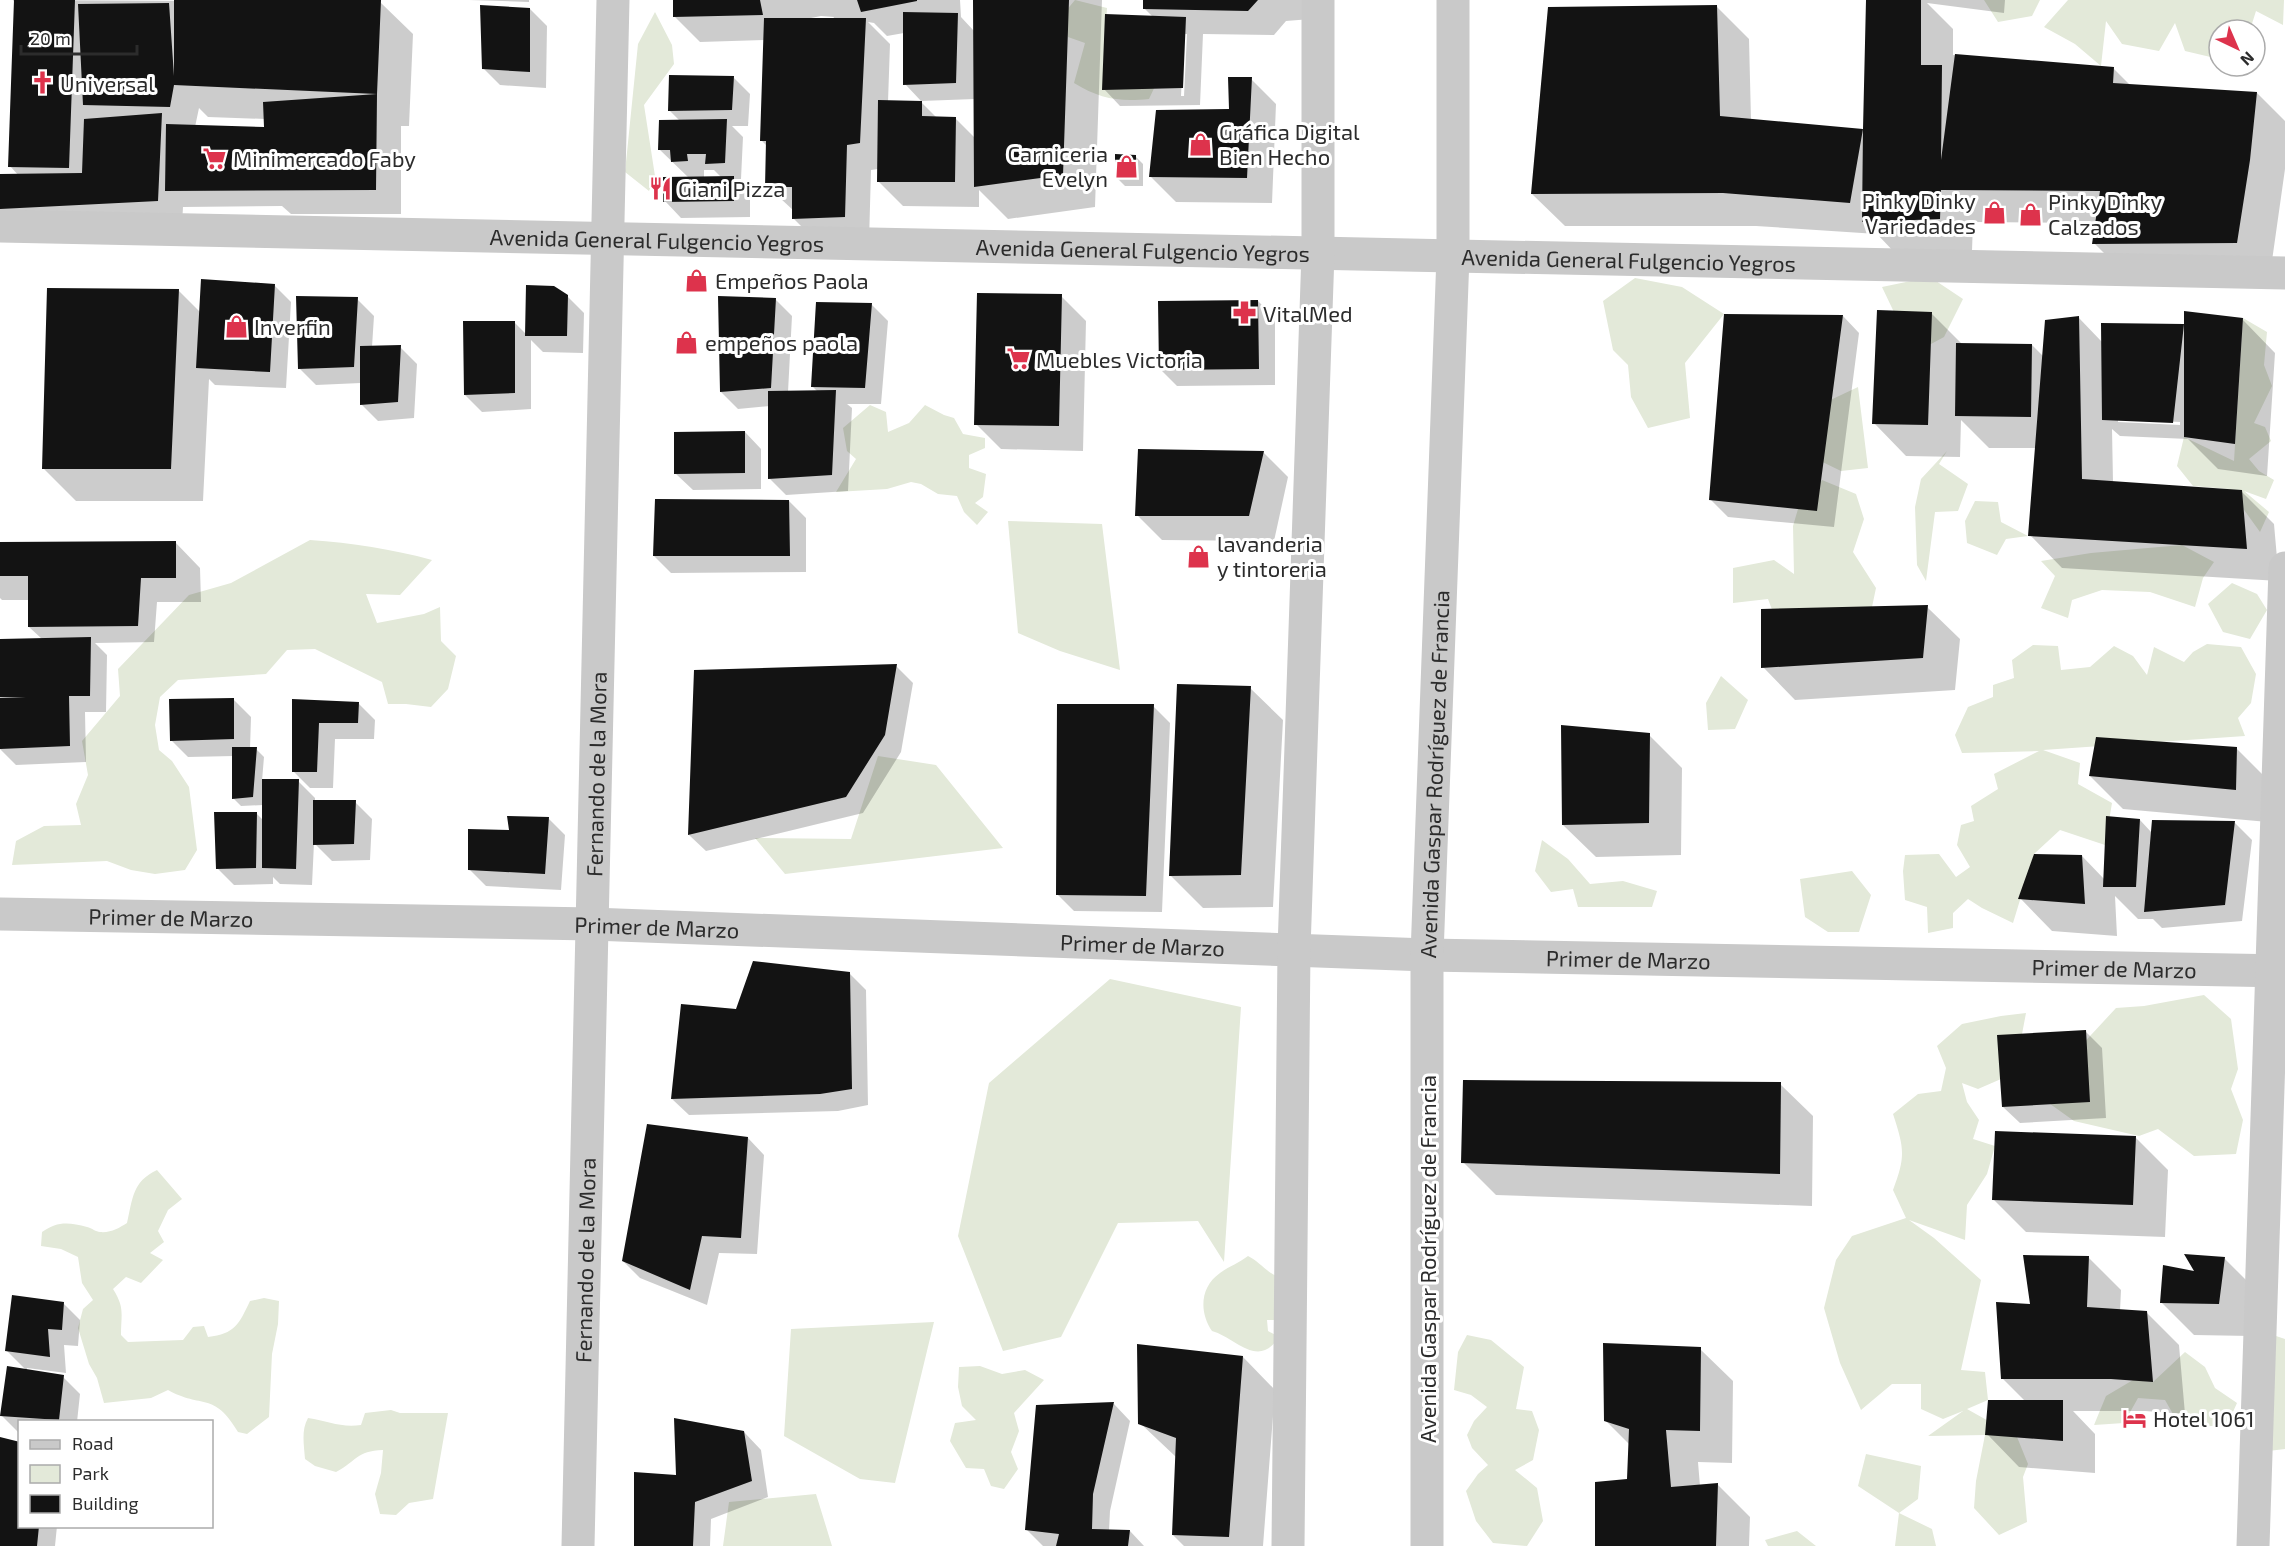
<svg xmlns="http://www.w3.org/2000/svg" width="2285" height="1546" viewBox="0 0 2285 1546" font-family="'Exo 2',sans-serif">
  <rect width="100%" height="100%" fill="#fff"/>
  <!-- green -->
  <path fill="#e3e9d9" d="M1075,0L1107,8L1103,73L1151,72L1157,82L1149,99C1119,102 1100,99 1074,83L1085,43L1068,37L1065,12Z
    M1984,0H2040L2032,16L1998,22Z
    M2068,0H2284L2283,25L2256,11L2250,30H2219V59L2185,51L2175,23L2159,51L2122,44L2106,21L2101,66L2075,44L2044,27Z
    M655,12L672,45L674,64L644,105L655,176L649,191L625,172L638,44Z
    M1930,277L1963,299L1944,337L1931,344L1902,329L1882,287Z
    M1635,278L1682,287L1724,314L1685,363L1690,418L1648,428L1631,397L1628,365L1613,350L1603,301Z
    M2243,318L2267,332L2264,365L2272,386L2254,423L2265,427L2271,441L2249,459L2259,471L2274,480L2266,499L2244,491L2269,512L2260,532L2229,489L2193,486L2177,466L2184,437L2234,461Z
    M1858,387L1868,468L1841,471L1804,453L1803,413Z
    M870,405L886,412L888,432L909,423L925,405L944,415L954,418L963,434L985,438V448L969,455V468L986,474L983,497L975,503L988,512L977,525L964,512L957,496L938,494L921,484L911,482L887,489L836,492L856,459L847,451L843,428Z
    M1947,451L1939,464L1968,484L1958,511L1935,512L1926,581L1917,565L1915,507L1921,479Z
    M1822,480L1856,494L1864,519L1853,552L1876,588L1872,607L1780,631L1768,599L1733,603V568L1774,560L1794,574L1793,526L1798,509Z
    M1975,501L1998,502L2001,522L2028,536L2006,539L1997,555L1967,543L1965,521Z
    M1008,521L1102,524L1120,670L1060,651L1018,633Z
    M310,540C352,543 392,549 432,560L400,595L366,594L377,623L424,614L440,607L441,641L456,656L448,689L431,707L406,704H388L382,682L315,649L287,650L266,674L178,680L160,697L155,725L159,750L172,761L189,787L197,850L185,870L155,874L131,870L107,861L12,865L16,841L44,826L81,825L76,804L88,775L82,741L120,696L118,669L189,595L231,583Z
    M2182,545L2214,562L2203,578L2195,607L2150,592L2102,590L2072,600L2068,618L2041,608L2055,576L2041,561L2091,553Z
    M2232,583L2257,594L2267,610L2250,639L2223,632L2208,604Z
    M2207,644L2241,647L2256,674L2251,703L2238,718L2245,736L2043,750L2080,763L2078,784L2112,803L2105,845L2060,830L2034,854L2013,923L1982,908L1968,899L1953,913V928L1928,933L1927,907L1905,900L1903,871L1905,855L1939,854L1956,877L1970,867L1957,845L1961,825L1974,821L1971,806L1998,789L1994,774L2039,751L1962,753L1955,735L1968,707L1993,697V685L2014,678L2012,660L2033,645L2058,646L2061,670L2090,667L2114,646L2133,656L2147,675L2154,647L2184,662L2193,652Z
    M1721,676L1748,700L1735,729L1708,730L1706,703Z
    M878,756L936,765L1003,848L785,874L755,838L851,839Z
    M1542,840L1568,859L1590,884L1623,881L1657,891L1652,907H1578L1573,889L1551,892L1535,871Z
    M1852,871L1871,895L1859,932H1828L1805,917L1800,879Z
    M1110,979L1241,1007L1224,1262L1198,1221L1118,1223L1061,1337L1003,1351L958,1236L989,1083Z
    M2204,995L2231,1019L2238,1069L2231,1089L2243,1120L2236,1154L2194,1156L2158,1129L2139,1136L2074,1121L2046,1101L2066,1062L2116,1008L2144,1006Z
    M2026,1013L2019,1050L2001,1079L1978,1089L1962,1083L1967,1102L1979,1120L1973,1139L1995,1146L1987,1174L1967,1205L1965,1240L1909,1220L1934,1238L1981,1280L1961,1370L1985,1372L1988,1400L1967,1409L2017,1437L2028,1464L2023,1477L2027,1522L1999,1535L1974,1508L1976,1481L1985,1435L1928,1436L1963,1411L1943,1419L1921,1409V1384H1892L1861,1410L1840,1363L1824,1308L1836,1260L1852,1236L1906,1218L1893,1190C1906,1156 1904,1148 1893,1114L1918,1094L1941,1091L1946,1068L1937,1046L1962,1024L2001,1016Z
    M157,1170L182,1199L168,1210L158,1231L164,1242L150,1253L163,1260L141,1283L126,1277L113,1289C125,1308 121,1314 121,1335L128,1342L183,1340L193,1327L204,1326L208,1337C235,1334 239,1324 250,1301L264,1298L279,1301L278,1324L272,1354L269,1417L247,1434L238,1432C214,1391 202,1409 168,1390L151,1398L104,1403L97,1378L89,1364L78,1328L83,1309L93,1300L82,1283L78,1257L61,1249L41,1246L42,1232C57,1221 69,1222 87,1227C92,1228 96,1232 100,1232C111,1233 119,1228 127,1223C133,1198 132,1182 157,1170Z
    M1248,1256C1260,1262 1267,1273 1279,1277L1277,1320H1267L1268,1331L1279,1337C1258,1370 1235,1337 1212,1331C1199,1312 1200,1287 1220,1273C1228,1267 1239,1263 1248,1256Z
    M934,1322L895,1483L860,1479L784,1436L791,1329Z
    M1467,1335L1491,1340L1524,1367L1516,1409L1532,1411L1539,1430L1533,1460L1515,1470L1537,1488L1543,1521L1527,1546L1493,1543L1476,1521L1466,1491L1478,1474L1488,1465L1472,1448L1467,1435L1474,1421L1487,1407L1471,1395L1454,1390L1458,1352Z
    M2276,1336L2285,1339V1449L2260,1452Z
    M2185,1352L2205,1367L2215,1388L2237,1403L2227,1425L2181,1428L2165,1400L2138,1398L2124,1423L2094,1425L2106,1396L2133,1380L2153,1382Z
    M980,1366L1002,1374L1025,1370L1044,1380L1014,1413L1019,1431L1011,1452L1018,1469L1004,1489L991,1486L984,1469L966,1468L950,1441L955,1423L976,1420L962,1406L958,1387L959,1367Z
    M391,1410L400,1413H448L433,1499L409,1503L396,1515L380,1514L375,1494L381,1473L383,1450C356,1451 357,1461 336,1472L315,1466L305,1459C304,1445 301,1430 308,1418C328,1421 341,1428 361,1425L365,1413Z
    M1866,1454L1921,1466L1918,1499L1899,1513L1932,1529L1936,1546H1895L1899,1513L1858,1486Z
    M816,1494L832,1546H723L729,1502Z
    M1797,1531L1816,1546H1768L1765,1540Z"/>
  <!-- shadow -->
  <path fill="#0003" fill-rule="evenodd" d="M13,0L380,2L413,34L409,126H401V214H291L282,206L183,207L182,225L0,217V176H19L10,166L15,3ZM199,108L208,117L265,119V129L195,127Z
    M469,0H529V2Z
    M675,0H960L961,17L974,31V0H1102L1095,207L1008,219L979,190V207L903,206L878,181V169L871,170L869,242L819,244L794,219V211L767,186V146L762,141L764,40L700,42L675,17ZM821,16L834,17L833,19L811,18ZM868,22L874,23L887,36L904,33L905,84L921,101L975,99V138L955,118H937L921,102H888L890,44Z
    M1144,0H1311V19L1286,21L1274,35L1203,34L1200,105L1120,106L1104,89L1153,17L1144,8ZM1184,34H1187L1184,96H1181Z
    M1867,0H2005L2004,13L1927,3L1953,29V55L2113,68L2131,86L2257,93L2285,121V169L2270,275L2127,276L2094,243L2097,223L1973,222L1972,251L1896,254L1877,234L1756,226H1565L1532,194L1716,6L1749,39L1751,120L1865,130Z
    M530,9L547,26L546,88L500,85L483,68Z
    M733,77L750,94L748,126H732L743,137L741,179L735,180L750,194V217L681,218L665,201L689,178L660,150L680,121L669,110ZM704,170H714L721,177H704Z
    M1251,79L1276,104L1272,203L1176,202L1151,177L1230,110Z
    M1135,156L1143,164V186H1125L1117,178Z
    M274,285L291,302L286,388L215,385L209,379L203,501H76L43,468L179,291L201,313Z
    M567,296L584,313L583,353L543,352L531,340V409L482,412L465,395L514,322L526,334Z
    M1061,296L1086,321L1083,451L1001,449L976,424Z
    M357,299L374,316L372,347H400L417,364L414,418L378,421L361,404V383L316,385L299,368Z
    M775,299L792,316L788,392H818L813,387L871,304L888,321L881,404H847L852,408L848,491L786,495L769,478L770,406L738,409L721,392Z
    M1258,301L1275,318V385L1177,386L1160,369Z
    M1931,313L1962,344L2032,345L2044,357L2079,318L2102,342L2183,325L2185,327L2243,320L2275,353L2267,476L2218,469L2188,439L2120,436L2112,429L2113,482L2241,491L2274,524L2279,581L2062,568L2030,535L2037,448H1989L1961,420L1960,457L1906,456L1874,423ZM2118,419L2180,422V425L2118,422Z
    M1843,316L1859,333L1834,527L1728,517L1711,500Z
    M745,432L761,449V489L693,490L676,474Z
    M1263,452L1288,477L1274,541L1162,540L1137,515Z
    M789,501L806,518V572L671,573L654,556Z
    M175,542L200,568L201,602H157L154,642L95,643L107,655L106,712H85L86,762L16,765L0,749V640L42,639L29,627L30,600H2L0,598V543Z
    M1927,607L1960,639L1955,690L1795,700L1763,667Z
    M896,666L913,683L901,752L863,813L706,851L689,835Z
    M1250,688L1283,720L1273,907L1203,908L1170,875Z
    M234,700L251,717L250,749H256L264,757L262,781H298L315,798V801L355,802L372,819L370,860L332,861L314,843L312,885L280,884L273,877V884L234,885L217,868L256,813L263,820V805L241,806L233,798L234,756L188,757L171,740Z
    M294,700L358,703L375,720L374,739H335L333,788H310L293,771Z
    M1153,706L1170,723L1162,912L1074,911L1057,894Z
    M1649,735L1682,768L1681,855L1596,857L1563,825Z
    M2236,748L2269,781L2268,822L2123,809L2090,776Z
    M548,818L565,835L561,890L486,886L469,869L510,832Z
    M2140,820L2152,833L2235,823L2252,840L2242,921L2162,928L2153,919H2138L2115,896L2117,936L2052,931L2020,898L2082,856L2105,880Z
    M849,973L866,990L868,1105L838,1111L689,1115L672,1099L737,1011Z
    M2085,1031L2102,1048L2106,1118L2020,1123L2003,1107Z
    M1780,1084L1813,1116L1812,1206L1496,1195L1463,1162Z
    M748,1138L764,1155L757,1254L719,1253L707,1305L640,1278L623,1261Z
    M2136,1138L2168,1170L2165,1237L2026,1232L1993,1199Z
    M2088,1257L2121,1290L2120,1311L2146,1312L2179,1345L2185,1414L2145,1411H2073L2095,1434V1473L2019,1467L1987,1434L2025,1401L2002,1378L2031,1306Z
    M2224,1258L2257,1291L2251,1336L2194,1335L2161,1302L2197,1273Z
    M63,1303L80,1320L78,1346L64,1345L66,1373L27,1368V1371L7,1351Z
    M1700,1349L1733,1381L1732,1463L1698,1462L1700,1486L1718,1485L1750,1517L1749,1546H1596L1629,1481L1630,1445L1605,1420Z
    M1243,1357L1275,1390L1263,1546H1184L1173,1535L1176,1457L1140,1423Z
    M63,1377L80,1394L77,1422H20L18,1432L1,1415Z
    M1114,1404L1130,1421L1110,1511L1109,1531H1130L1144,1546H1043L1027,1530L1037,1406Z
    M744,1432L761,1450L768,1497L711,1519L710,1546H635Z
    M0,1439L20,1526H57L55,1546H0Z"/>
  <!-- building -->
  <path fill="#131313" d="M14,0H75L69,168L8,167Z
    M174,0H381L377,94L174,85L170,107L83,105L78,4L169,3L174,76Z
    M673,0H760L763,15L673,17Z
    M857,0H917V1L861,12Z
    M973,0H1069L1063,175L974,187Z
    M1143,0H1258L1248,11L1143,9Z
    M1866,0H1921V65H1942L1941,160L1955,54L2114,67L2113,83L2257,92L2250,160L2237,243L2092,244L2100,191L1941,190L1940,219L1862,222L1863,129L1850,203L1723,193L1531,194L1548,7L1717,5L1720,116L1863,129Z
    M480,5L530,8V72L482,69Z
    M903,12L958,13L956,83L903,85Z
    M1105,14L1186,17L1183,88L1102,90Z
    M764,18H866L860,143L847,145L845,217L792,219V187H765L766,141H760Z
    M669,75L734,76L732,110L668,111Z
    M1228,77H1252L1247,178L1149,177L1156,110L1229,109Z
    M377,94L376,190L165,191L166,124L264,127L263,102Z
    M878,100L922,101V116L956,117L955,182H877Z
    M162,113L158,201L0,209V174L82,173L84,119Z
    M727,119L725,163L705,164L706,154H687L688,161L671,162L670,150H658L659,120Z
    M1115,154L1136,155V179L1115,178Z
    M734,176V201L663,202V177Z
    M201,279L275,284L270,372L196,368Z
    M526,285L554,286L568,295L567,336H525Z
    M47,288L179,289L171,469H42Z
    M977,293L1062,294L1059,426L974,425Z
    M296,296L358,297L354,367L298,369Z
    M718,296L776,298L771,388L720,392Z
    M1258,300L1259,369L1159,370L1158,301Z
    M816,302L872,303L865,388L811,387Z
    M1877,310L1932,312L1928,425L1872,424Z
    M2184,311L2243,318L2235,444L2184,437V324L2173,423L2102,420L2101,323L2184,324Z
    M1724,314L1843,315L1817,511L1709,500Z
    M2079,316L2082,479L2242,490L2247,549L2028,536L2045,320Z
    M463,321H515V393L464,395Z
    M1956,343L2032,344L2031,417L1955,416Z
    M401,345L398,402L360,405V346Z
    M836,390L832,475L768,479V391Z
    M745,431V473L674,474V432Z
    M1138,449L1264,451L1249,516H1135Z
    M655,499L789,500L790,556H653Z
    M176,541V578H141L138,626L28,627V576H0V542Z
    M1928,605L1923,658L1761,668V609Z
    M91,637L90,696H69L70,746L0,749V698L26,697H0V639Z
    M897,664L885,735L846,797L688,835L694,670Z
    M1177,684L1251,686L1241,875L1169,876Z
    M234,698V739L170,741L169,699Z
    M292,699L359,702L358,723H319L317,772H292Z
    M1057,704H1154L1146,896L1056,895Z
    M1561,725L1650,733L1649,823L1562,825Z
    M2096,737L2237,747L2236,790L2089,776Z
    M232,747H257L253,797L232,799Z
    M262,779H299L296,869L262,868Z
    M313,800H356L354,844L313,845Z
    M214,812H257L256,868L216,869Z
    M507,816L549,817L545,874L468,870V829L509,830Z
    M2106,816L2140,819L2136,887H2103Z
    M2152,820L2235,821L2225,905L2144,912Z
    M2034,854L2082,855L2085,904L2018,899Z
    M753,961L850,972L852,1089L820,1094L671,1099L681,1004L736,1009Z
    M2086,1030L2090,1102L2002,1107L1997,1035Z
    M1463,1080L1781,1082L1780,1174L1461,1163Z
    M647,1124L748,1137L741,1238L702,1236L690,1290L622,1261Z
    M1995,1131L2136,1136L2133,1205L1992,1200Z
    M2184,1254L2225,1257L2219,1304L2160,1303L2163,1265L2194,1271Z
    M2023,1255L2089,1256L2087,1307L2147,1311L2153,1382L2111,1379H2001L1996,1302L2030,1304Z
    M12,1295L64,1302L62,1330L48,1329L50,1357L5,1351Z
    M1603,1343L1701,1347L1700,1431L1666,1430L1671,1487L1718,1483L1716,1546H1595V1482L1627,1479L1629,1429L1604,1421Z
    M1137,1344L1243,1356L1229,1537L1172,1535L1176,1438L1138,1424Z
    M7,1366L64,1375L59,1420L0,1416Z
    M1988,1400H2063V1441L1985,1435Z
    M1114,1402L1093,1494L1092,1529L1130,1530L1128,1546H1056L1059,1534L1025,1530L1036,1405Z
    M674,1418L744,1431L752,1481L695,1502L693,1546H634V1472L676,1475Z
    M0,1437L20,1442V1526H39L37,1546H0Z"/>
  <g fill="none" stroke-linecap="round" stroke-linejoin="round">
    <!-- street -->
    <g stroke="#c9c9c9" stroke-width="33">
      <path id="s1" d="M0,226L2285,273"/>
      <path id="s2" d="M0,914L592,924L1427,955L2285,971"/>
      <path id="s3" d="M578,1546L613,0"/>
      <path d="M1288,1546L1294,949L1318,253V0"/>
      <path id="s4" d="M1427,1546V955L1453,256V0"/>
      <path d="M2253,1546L2285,568"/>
    </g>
  </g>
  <!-- icons -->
  <defs>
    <symbol id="church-bare" viewBox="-9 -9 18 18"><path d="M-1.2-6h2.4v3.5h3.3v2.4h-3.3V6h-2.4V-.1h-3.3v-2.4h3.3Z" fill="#dd334c" stroke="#fff" stroke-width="2.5" paint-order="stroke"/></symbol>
    <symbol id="shop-bare" viewBox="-9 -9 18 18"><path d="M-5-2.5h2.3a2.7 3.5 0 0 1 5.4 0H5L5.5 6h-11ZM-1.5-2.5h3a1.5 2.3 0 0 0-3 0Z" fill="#dd334c" stroke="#fff" stroke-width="2.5" paint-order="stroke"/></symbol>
    <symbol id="supermarket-bare" viewBox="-9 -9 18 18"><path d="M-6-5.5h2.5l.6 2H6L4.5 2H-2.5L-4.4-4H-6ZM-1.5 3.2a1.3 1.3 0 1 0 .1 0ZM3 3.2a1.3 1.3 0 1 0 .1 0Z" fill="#dd334c" stroke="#fff" stroke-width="2.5" paint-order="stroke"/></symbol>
    <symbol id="restaurant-bare" viewBox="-9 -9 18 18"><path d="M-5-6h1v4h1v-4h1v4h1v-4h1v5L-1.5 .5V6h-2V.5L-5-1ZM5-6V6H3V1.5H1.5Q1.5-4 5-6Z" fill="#dd334c" stroke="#fff" stroke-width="2.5" paint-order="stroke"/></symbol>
    <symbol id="pharmacy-bare" viewBox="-9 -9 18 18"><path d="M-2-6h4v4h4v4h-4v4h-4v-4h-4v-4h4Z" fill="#dd334c" stroke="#fff" stroke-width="2.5" paint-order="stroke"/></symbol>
    <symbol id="hotel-bare" viewBox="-9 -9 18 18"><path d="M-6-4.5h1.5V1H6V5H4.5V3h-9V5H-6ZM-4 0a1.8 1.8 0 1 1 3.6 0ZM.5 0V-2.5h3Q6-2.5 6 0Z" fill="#dd334c" stroke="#fff" stroke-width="2.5" paint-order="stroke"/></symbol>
  </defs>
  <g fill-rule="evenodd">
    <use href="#church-bare" x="26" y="66" width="33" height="33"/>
    <use href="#shop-bare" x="1184" y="128" width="33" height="33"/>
    <use href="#supermarket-bare" x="198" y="142" width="33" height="33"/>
    <use href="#shop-bare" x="1110" y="150" width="33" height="33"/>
    <use href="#restaurant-bare" x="644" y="172" width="33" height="33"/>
    <use href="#shop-bare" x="1978" y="196" width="33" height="33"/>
    <use href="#shop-bare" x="2014" y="198" width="33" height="33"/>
    <use href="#shop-bare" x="680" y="264" width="33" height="33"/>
    <use href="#pharmacy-bare" x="1228" y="296" width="33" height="33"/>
    <use href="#shop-bare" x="220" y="310" width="33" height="33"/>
    <use href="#shop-bare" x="670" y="326" width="33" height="33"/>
    <use href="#supermarket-bare" x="1002" y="342" width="33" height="33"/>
    <use href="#shop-bare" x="1182" y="540" width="33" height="33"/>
    <use href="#hotel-bare" x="2118" y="1402" width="33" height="33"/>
  </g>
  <g text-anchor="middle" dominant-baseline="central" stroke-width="6" stroke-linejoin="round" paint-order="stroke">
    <!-- poi labels -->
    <g font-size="22" fill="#2c2c2c" stroke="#fff" text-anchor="start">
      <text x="60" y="83">Universal</text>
      <text x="1219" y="131">Gráfica Digital<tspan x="1219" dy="25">Bien Hecho</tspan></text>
      <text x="1108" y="153" text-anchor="end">Carniceria<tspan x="1108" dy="25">Evelyn</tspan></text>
      <text x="233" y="158">Minimercado Faby</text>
      <text x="678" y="188">Giani Pizza</text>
      <text x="1976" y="200" text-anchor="end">Pinky Dinky<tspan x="1976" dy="25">Variedades</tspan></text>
      <text x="2048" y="201">Pinky Dinky<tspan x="2048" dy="25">Calzados</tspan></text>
      <text x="715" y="280">Empeños Paola</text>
      <text x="1263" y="313">VitalMed</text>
      <text x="254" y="326">Inverfin</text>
      <text x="705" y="342">empeños paola</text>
      <text x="1036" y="359">Muebles Victoria</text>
      <text x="1217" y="543">lavanderia<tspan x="1217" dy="25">y tintoreria</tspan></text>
      <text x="2153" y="1418">Hotel 1061</text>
    </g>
    <!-- street labels -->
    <g font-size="22" fill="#2c2c2c" stroke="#fff">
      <text stroke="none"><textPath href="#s1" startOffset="657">Avenida General Fulgencio Yegros</textPath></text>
      <text stroke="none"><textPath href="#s1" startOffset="1143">Avenida General Fulgencio Yegros</textPath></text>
      <text stroke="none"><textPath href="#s1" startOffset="1629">Avenida General Fulgencio Yegros</textPath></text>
      <text stroke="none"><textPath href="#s3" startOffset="772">Fernando de la Mora</textPath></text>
      <text stroke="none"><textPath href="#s4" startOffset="772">Avenida Gaspar Rodríguez de Francia</textPath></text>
      <text stroke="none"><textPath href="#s2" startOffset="171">Primer de Marzo</textPath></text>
      <text stroke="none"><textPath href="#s2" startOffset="657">Primer de Marzo</textPath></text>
      <text stroke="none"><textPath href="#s2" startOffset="1143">Primer de Marzo</textPath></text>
      <text stroke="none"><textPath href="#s2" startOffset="1629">Primer de Marzo</textPath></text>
      <text stroke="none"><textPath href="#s2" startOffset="2115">Primer de Marzo</textPath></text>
      <text stroke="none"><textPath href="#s3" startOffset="286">Fernando de la Mora</textPath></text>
      <text transform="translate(1427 1259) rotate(-90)">Avenida Gaspar Rodríguez de Francia</text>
    </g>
  </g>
  <!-- legend -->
  <rect x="18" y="1420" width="195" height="108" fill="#ffffff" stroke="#ababab" stroke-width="1.5"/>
  <rect x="30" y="1440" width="30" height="9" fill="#c9c9c9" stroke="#ababab" stroke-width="1.5"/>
  <text x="72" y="1450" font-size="18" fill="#2c2c2c">Road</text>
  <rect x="30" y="1465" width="30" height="18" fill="#e3e9d9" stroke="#ababab" stroke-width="1.5"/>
  <text x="72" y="1480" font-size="18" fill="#2c2c2c">Park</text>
  <rect x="30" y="1495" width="30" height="18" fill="#131313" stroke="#ababab" stroke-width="1.5"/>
  <text x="72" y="1510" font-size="18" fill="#2c2c2c">Building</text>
  <!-- north arrow -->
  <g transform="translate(2237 48) rotate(136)"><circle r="28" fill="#ffffff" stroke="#ababab" stroke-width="1.5"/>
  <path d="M0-4.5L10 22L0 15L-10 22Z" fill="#dd334c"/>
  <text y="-9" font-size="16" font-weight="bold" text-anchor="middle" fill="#2c2c2c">N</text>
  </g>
  <!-- scale -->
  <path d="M21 45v9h116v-9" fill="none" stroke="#2c2c2c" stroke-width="3"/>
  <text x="30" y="45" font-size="18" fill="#2c2c2c" stroke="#ffffff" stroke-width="4.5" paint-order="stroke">20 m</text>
</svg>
